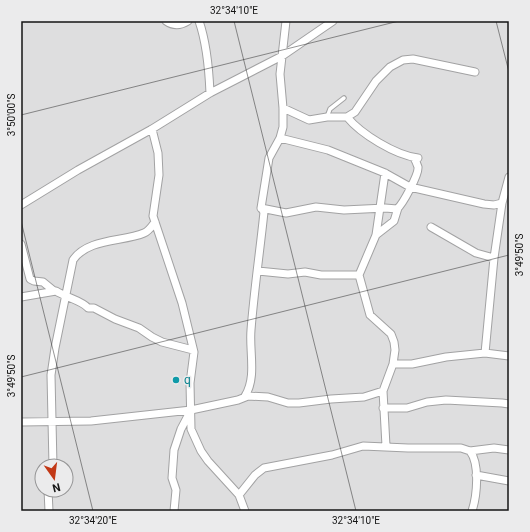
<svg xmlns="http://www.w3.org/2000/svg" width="530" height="532" viewBox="0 0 530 532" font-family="Roboto,sans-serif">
  <rect width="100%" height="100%" fill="#dededf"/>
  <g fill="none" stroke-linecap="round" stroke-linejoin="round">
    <defs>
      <path id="service" d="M327,117L330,109L344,98"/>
      <path id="minor" d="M166,21C173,26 180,26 188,21
        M199,21C207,44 209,69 210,93
        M283,108L309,120L327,117H347L355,112L376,81L390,67L403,60L413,59L475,72
        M347,117C361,134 395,155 418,158
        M152,129L158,153L159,175L153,216L182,303L194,352L190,383L191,429L201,451L208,461L239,495L245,511
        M280,138L328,150L385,173L410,187L484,204L494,205L502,203
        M385,173L376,235L359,275L370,315L391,334L394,342L395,350L393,364L383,391L386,446
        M21,205L78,170L152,129L210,93L282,56L333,21
        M261,208L286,213L316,207L344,210L385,208L397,209C403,204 419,174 418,167C417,164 416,161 414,158
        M431,227L476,253L494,258
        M376,235L394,221L398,208
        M21,244L30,279L34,281L43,282L54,291
        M258,271L288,274L305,272L321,275H359
        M21,297L56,291C65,297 83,301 88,308H94L115,319L139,328L152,337L162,342L193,350
        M485,353L494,258L502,203L509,177
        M393,364H412L446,357L485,353L509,356
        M245,396C257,377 249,351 251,330C254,291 260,251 264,212L261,208L269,158L280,138L283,127V108L280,74L286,21
        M383,408H407L427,402L446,400L502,403L509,404
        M21,422L91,421L191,410L238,400L248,396L268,397L288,403H299L331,399L364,397L383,391
        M470,451C480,464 477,496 472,511
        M53,466L51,375L55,348L73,260C88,238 123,242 144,233C149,231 152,226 155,222
        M476,475L509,481
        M48,490L49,511
        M239,495L255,475L264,468L332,455L363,446L408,448H461L470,451L494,448L509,450
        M174,511L176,490L172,478L174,450L181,429L190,412"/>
    </defs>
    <!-- service casing -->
    <use href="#service" stroke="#a2a2a3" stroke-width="5.5"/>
    <!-- minor casing -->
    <use href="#minor" stroke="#a2a2a3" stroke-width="9"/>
    <!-- service -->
    <use href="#service" stroke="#fff" stroke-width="3.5"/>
    <!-- minor -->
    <use href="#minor" stroke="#fff" stroke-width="7"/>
  </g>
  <!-- ticks -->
  <path fill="none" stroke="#151515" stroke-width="1" stroke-opacity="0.45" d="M234,21L356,511M496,21L509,72M21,115L399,21M21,221L93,511M21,377L509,255"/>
  <!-- markers -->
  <circle fill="#0f9aa8" stroke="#ebebec" stroke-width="1.5" cx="176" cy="380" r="4"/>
  <g text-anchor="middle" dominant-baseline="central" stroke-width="3" stroke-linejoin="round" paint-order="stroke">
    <!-- culture labels -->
    <g font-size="12" fill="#0d838f" stroke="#ebebec" text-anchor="start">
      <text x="184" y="380">q</text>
    </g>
  </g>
  <!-- border -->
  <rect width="530" height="532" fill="none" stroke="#ebebec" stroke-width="44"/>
  <!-- north arrow -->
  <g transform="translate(54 478) rotate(166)"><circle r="19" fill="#ebebec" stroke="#959596"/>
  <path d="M0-3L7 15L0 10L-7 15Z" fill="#c23816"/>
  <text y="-6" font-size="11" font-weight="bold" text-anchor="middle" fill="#151515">N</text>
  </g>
  <rect x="22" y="22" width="486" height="488" fill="none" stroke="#151515" stroke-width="1.5"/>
  <g font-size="10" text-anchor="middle" fill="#151515">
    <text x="234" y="14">32°34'10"E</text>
    <text transform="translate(11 115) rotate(-90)" y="4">3°50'00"S</text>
    <text transform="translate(519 255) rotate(-90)" y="4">3°49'50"S</text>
    <text transform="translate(11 376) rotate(-90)" y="4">3°49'50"S</text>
    <text x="93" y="524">32°34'20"E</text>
    <text x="356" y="524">32°34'10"E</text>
  </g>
</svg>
